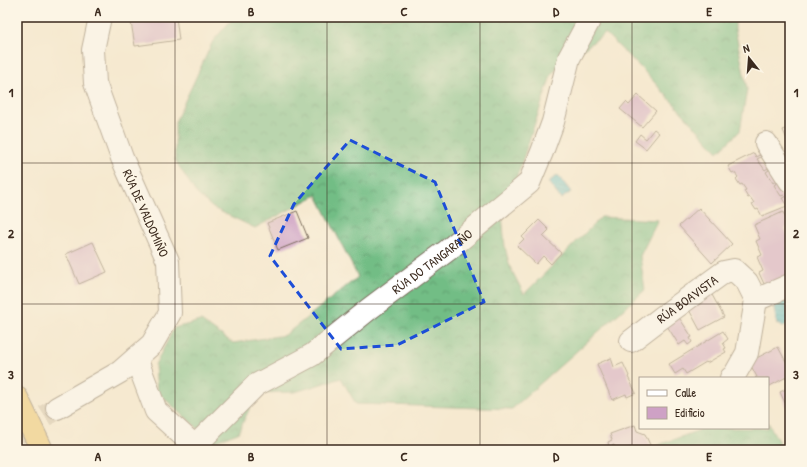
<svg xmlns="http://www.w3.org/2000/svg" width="807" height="467" font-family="'Patrick Hand',sans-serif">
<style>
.forest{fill:url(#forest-crowns);stroke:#567452}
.water{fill:url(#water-rules);stroke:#447272}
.building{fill:#cea1c5}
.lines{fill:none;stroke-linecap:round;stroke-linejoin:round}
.minor-tunnel{stroke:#d1c3ac;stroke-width:22;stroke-dasharray:22 11;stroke-linecap:butt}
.minor-casing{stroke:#7c6d5c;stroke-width:24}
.highway-casing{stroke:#7c6d5c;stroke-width:24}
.minor{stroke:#fff;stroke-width:22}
.highway{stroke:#eec569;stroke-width:22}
.marked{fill:none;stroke:#1d4ed8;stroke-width:3;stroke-dasharray:8 5;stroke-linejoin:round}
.grid{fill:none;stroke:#3b2a1e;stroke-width:1;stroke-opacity:0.55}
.labels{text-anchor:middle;stroke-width:4;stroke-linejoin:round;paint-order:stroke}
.street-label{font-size:13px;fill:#3b2a1e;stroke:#fcf5e5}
.neatline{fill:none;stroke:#3b2a1e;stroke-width:1.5}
.grid-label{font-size:13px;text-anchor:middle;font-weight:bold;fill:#3b2a1e}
</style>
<defs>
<pattern id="forest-crowns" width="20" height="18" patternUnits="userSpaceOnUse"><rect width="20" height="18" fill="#72bd85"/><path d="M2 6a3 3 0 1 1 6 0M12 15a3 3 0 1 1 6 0" fill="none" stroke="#5f9a6c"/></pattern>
<pattern id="water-rules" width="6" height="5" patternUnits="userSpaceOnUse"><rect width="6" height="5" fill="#4cb9c7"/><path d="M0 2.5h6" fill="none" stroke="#4097a1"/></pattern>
</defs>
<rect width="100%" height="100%" fill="#fcf5e5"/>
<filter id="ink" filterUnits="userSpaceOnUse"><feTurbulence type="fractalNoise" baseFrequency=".025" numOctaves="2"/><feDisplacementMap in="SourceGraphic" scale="8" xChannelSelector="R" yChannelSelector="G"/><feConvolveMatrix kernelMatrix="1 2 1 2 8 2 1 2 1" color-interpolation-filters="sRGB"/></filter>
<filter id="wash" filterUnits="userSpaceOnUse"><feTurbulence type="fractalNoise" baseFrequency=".012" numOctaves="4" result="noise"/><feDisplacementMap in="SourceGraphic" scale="16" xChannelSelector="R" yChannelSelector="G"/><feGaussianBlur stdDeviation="0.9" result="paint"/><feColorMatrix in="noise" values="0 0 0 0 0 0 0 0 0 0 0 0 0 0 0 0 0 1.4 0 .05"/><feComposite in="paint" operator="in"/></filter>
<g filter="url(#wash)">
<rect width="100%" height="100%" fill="#f6e9d0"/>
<path class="forest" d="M234 17H735V29L747 89 740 131 718 152 644 71 605 33 552 73 514 185 502 214 505 247 510 267 524 294 601 217 658 220 640 256 645 290 512 409 356 404 341 378 295 392 257 393 238 433 213 442 157 392 155 365 174 328 201 321 233 343 285 335 358 277 317 195 255 228 213 208 196 193 175 160V122L213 41Z
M768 422 783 450H645L705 428H768Z"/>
<path class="water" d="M558 175 571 192 561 199 548 182Z
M786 301 789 323H787C786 326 785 327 782 327L779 324 777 325 773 303Z"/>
<g id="blocks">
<path class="building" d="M136 17H176L179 40 135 46 131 22 137 21Z
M638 95 656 111 642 127 620 109 626 102 629 105Z
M790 118V147L783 130 790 126 787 120Z
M654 129 659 133 646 149 635 141 640 134 646 139Z
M754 153 756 157 759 155 761 157 757 159 765 170 768 168 769 170 766 172 773 183 776 181 777 183 774 185 781 196 784 195 786 197 782 198 787 206 762 216 758 209 756 210 752 204 754 203 750 197 748 198 744 191 746 190 742 184 740 185 736 179 738 177 734 172 732 173 728 166Z
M699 208 732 244 712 263 679 226Z
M297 211 308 238 278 250 267 223Z
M783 212 789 226 785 228 790 239V242L787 244 790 252V259L788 260 790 263V275L765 286 759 273 763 271 757 257 762 255 756 241 760 239 754 225Z
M539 220 549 230 543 236 561 253 551 264 543 256 536 264 517 246 524 239 522 237Z
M93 242 107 272 79 284 66 254Z
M711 293 724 317 700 330 687 306Z
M676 313 692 337 690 338 692 342 688 345 685 341 679 345 664 321Z
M723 331 728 339 723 343 726 348 724 349 726 352 707 363 706 362 686 374 683 369 675 374 669 364Z
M778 347 790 369V375L768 387V378H755L757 377 749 362Z
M611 358 614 367 623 363 629 376 628 377 636 393 627 397 626 394 612 400 597 364Z
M790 387V414L780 392Z
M635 425 637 431 645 434 651 447 640 450H632L631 447 623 450H616L614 445 609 447 608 442 612 440 610 434Z"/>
</g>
</g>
<g filter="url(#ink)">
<use href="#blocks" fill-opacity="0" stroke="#7c6d5c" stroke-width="1"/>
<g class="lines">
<path class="minor-tunnel" d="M17 434 57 408"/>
<defs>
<g id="minor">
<path d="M766 143 790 181"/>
<path id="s1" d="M631 341 661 318 724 272 734 270 747 282 756 300"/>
<path d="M136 358 156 411 199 450"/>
<path d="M731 378 734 376 747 353 756 300 790 285"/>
<path d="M57 408 120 372 152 344 170 313 168 261 122 158 95 83 93 50 100 17"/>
<path id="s2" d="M195 446 256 385 312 355 369 309 448 250 529 183 542 152 553 122 569 58 591 17"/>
</g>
<path id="highway" d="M17 398 42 450"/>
</defs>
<use href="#minor" class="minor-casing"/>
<use href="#highway" class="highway-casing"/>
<use href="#minor" class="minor"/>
<use href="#highway" class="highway"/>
</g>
</g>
<path d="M0 0H807V467H0ZM350 140 435 182 484 302 397 345 341 349 270 256 294 204Z" fill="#f6e9d0" fill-opacity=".55" fill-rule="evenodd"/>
<path class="marked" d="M350 140 435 182 484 302 397 345 341 349 270 256 294 204Z"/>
<path class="grid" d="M175 17V450M327 17V450M480 17V450M632 17V450M17 163H790M17 304H790"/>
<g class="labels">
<g class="street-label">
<text transform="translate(146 213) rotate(66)" y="5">RÚA DE VALDOMIÑO</text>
<text dy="5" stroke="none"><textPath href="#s2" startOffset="302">RÚA DO TANGARAÑO</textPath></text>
<text dy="5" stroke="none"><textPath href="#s1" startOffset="70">RÚA BOAVISTA</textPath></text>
</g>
</g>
<rect width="807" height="467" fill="none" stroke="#fcf5e5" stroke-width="44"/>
<rect x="639" y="377" width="130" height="52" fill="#fcf5e5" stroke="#afa495"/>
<rect x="647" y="390" width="20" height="6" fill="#ffffff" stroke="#afa495"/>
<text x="675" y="397" font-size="12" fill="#3b2a1e">Calle</text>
<rect x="647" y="407" width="20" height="12" fill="#cea1c5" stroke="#afa495"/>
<text x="675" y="417" font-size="12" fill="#3b2a1e">Edificio</text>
<g transform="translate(749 58) rotate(343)" stroke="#fcf5e5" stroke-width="3" paint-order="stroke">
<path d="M0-3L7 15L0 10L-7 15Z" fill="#3b2a1e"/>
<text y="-6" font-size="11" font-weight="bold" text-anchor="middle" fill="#3b2a1e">N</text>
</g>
<rect x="22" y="22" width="763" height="423" class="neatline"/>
<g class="grid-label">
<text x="98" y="16">A</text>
<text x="251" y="16">B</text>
<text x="404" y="16">C</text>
<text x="556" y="16">D</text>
<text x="709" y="16">E</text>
<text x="11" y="97">1</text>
<text x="796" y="97">1</text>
<text x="11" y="238">2</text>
<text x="796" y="238">2</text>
<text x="11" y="379">3</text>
<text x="796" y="379">3</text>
<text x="98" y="461">A</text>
<text x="251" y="461">B</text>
<text x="404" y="461">C</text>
<text x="556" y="461">D</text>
<text x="709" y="461">E</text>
</g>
</svg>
